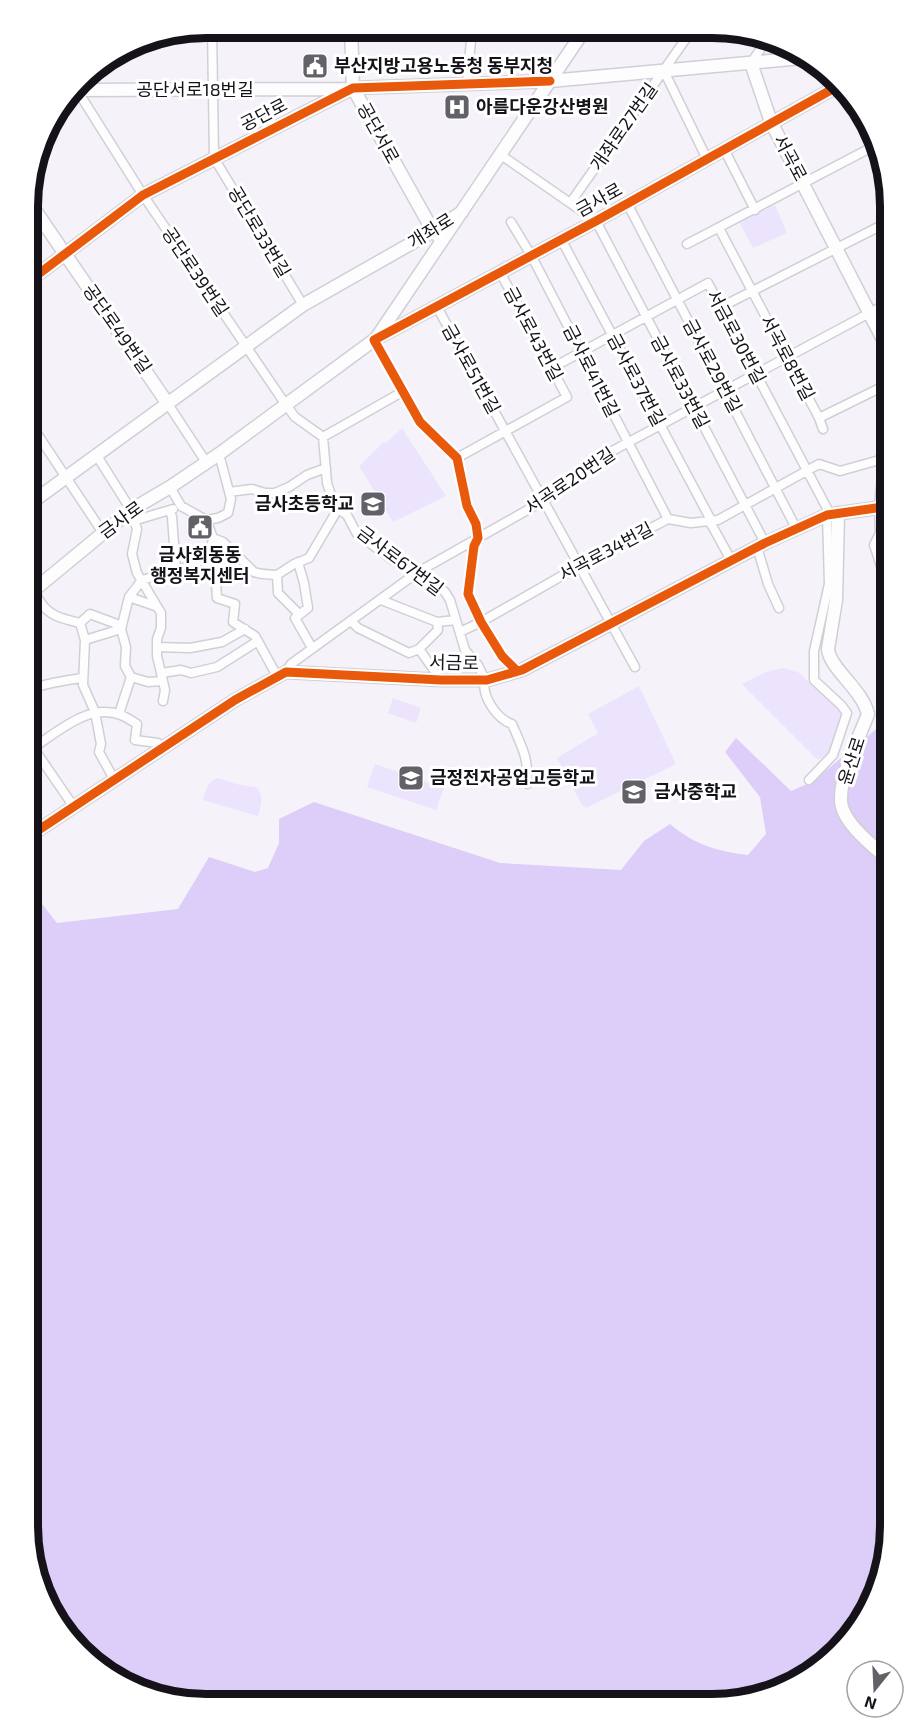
<svg xmlns="http://www.w3.org/2000/svg" width="917" height="1731" font-family="'Exo 2','Noto Sans KR',sans-serif">
<style>
.green{fill:#ece4fc}
.forest{fill:#ddcdf9}
.lines{fill:none;stroke-linecap:round;stroke-linejoin:round}
.street-casing{stroke:#d1cfd6;stroke-width:11}
.secondary-casing{stroke:#d1cfd6;stroke-width:15}
.street{stroke:#fefdfe;stroke-width:8}
.secondary{stroke:#fefdfe;stroke-width:12}
.cycleway-casing{stroke:#fff;stroke-width:13}
.cycleway{stroke:#e8590c;stroke-width:9}
.labels{text-anchor:middle;stroke-width:6;stroke-linejoin:round;paint-order:stroke}
.poi-label{font-size:18px;font-weight:bold;fill:#151319;stroke:#fff;text-anchor:start}
.street-label{font-size:18px;fill:#151319;stroke:#fff}
.rim{fill:none;stroke:#151319;stroke-width:8}
</style>
<rect width="100%" height="100%" fill="#f5f2fa"/>
<path class="green" d="M775 205 787 233 753 248 739 222Z
M402 428 446 496 393 522 359 466 384 442 386 443Z
M783 668 798 672 844 715 831 752 818 760 742 684 766 672Z
M639 686 676 764 586 808 582 805 557 758 598 733 588 714Z
M393 698 421 708 416 723 388 713Z
M375 764 444 788 436 810 367 787Z
M218 778 240 785 256 787C265 796 261 805 258 816L203 800C206 790 207 781 218 778Z"/>
<path class="forest" d="M880 726 890 735V1537L877 1593 853 1634 811 1674 768 1695 711 1704 182 1702 127 1686 88 1660 36 1582 27 1525 28 886 57 923 178 909 209 857 255 872 268 868 279 843V819L314 802 500 863 621 870 644 841 670 824C695 845 716 851 748 855L766 834 760 797 725 752 736 738 791 791 812 782Z"/>
<g class="lines">
<defs>
<path id="street" d="M212 27 214 158 303 305
M751 63 766 41
M664 71 707 159
M467 85 472 29
M77 87 82 98 143 195 286 405 295 417 323 437 327 483 335 507 347 515 357 534 396 562 418 572 445 592 450 600 465 650 478 665 485 680C481 696 497 719 512 724 522 747 529 759 527 784
M724 149 755 210
M501 155 596 221 765 543
M571 202 692 30
M627 203 796 528
M511 222 531 255 668 519
M719 228 819 418 890 383
M561 239 712 522
M687 244 878 144
M437 307 635 667
M721 307 890 221
M374 340 420 422 457 458 467 506 476 524 478 538 474 546 468 594 481 622 502 656 517 671
M552 368 708 283 830 514
M168 404 206 462
M819 418 823 429
M28 420 103 533
M323 437 402 392
M97 456 131 510 137 529 132 554 137 573 161 613V628L157 639V656L165 690 163 701
M457 458 567 397 500 272
M884 459 879 506 880 533 874 545 890 593
M170 487 181 506 206 520 213 538
M229 492 252 489 265 493H275L289 487 307 475 326 468
M170 511 172 517 176 571
M206 520 218 518 228 513 231 499 219 454
M133 521 173 509
M710 522 731 560
M757 547 768 584 779 608
M210 556 211 576 216 584 217 598 235 604 233 622 255 636 277 676
M298 562 304 583 308 608 295 618 312 648
M277 575 294 564 309 558 338 509
M277 575 278 593 299 614
M28 579C35 586 34 592 39 600 48 616 63 619 80 623L85 640 83 685 95 712 101 744 99 752 115 781
M129 597 155 606
M381 600 437 622 456 620
M351 621 358 628 409 653 419 649 438 630 437 622
M80 623 90 614 122 626
M460 632 481 622 579 566 668 519 691 523 718 520 819 464 840 471 890 457
M85 640 121 629
M157 647 190 648 222 642 245 629
M419 649 441 680
M286 672 291 664 418 572 545 500 586 465 890 302
M162 673 181 670 191 673 217 667 258 641
M163 681 148 682 131 677 125 666 126 647 121 629 129 597 142 580 187 567 210 556 213 538 223 542 254 572C262 575 269 574 277 575
M28 691C39 684 68 680 82 678
M119 714 131 677
M28 740 74 807
M28 751C55 735 87 702 121 715 126 717 132 721 137 724L135 740 158 743 162 749
M809 780 833 755 847 713 841 705 814 680V651L829 584 827 515"/>
<path id="secondary" d="M351 28 353 88 433 231 439 237
M751 63 771 122 890 353
M74 90 348 89
M28 200 168 404
M28 282 143 195 353 88 550 81 802 58
M377 337 585 29
M28 505 303 305 433 231 462 212
M838 513 836 600 828 649C830 669 862 689 868 714 859 738 840 774 841 800 841 822 874 847 890 861
M28 595 131 510 170 487 219 454 374 340 596 221 838 86
M28 837 235 700 286 672 441 680H487L522 670 765 543 827 515 890 506"/>
</defs>
<use href="#street" class="street-casing"/>
<use href="#secondary" class="secondary-casing"/>
<use href="#street" class="street"/>
<use href="#secondary" class="secondary"/>
<defs>
<path id="cycleway" d="M28 282 143 195 353 88 550 81
M517 671 502 656 481 622 468 594 474 546 478 538 476 524 467 506 457 458 420 422 374 340 596 221 838 86
M28 837 235 700 286 672 441 680H487L522 670 765 543 827 515 890 506"/>
</defs>
<use href="#cycleway" class="cycleway-casing"/>
<use href="#cycleway" class="cycleway"/>
</g>
<defs>
<symbol id="civic-square" viewBox="-11 -11 22 22"><rect x="-9" y="-9" width="18" height="18" rx="4" fill="#636168" stroke="#fff"/><path d="M-.6-6.5H3V-4.5H.6V-3L4-1V1h2V6H-6V1h2V-1L-.6-3ZM-1.2 2.5V6h2.4V2.5Z" fill="#fff"/></symbol>
<symbol id="hospital-square" viewBox="-11 -11 22 22"><rect x="-9" y="-9" width="18" height="18" rx="4" fill="#636168" stroke="#fff"/><path d="M-5-5h3v3.5h4V-5h3V5h-3V1.5h-4V5h-3Z" fill="#fff"/></symbol>
<symbol id="school-square" viewBox="-11 -11 22 22"><rect x="-9" y="-9" width="18" height="18" rx="4" fill="#636168" stroke="#fff"/><path d="M0-5L7-2L0 1L-7-2ZM-4 1L0 2.5L4 1V4Q0 6-4 4Z" fill="#fff"/></symbol>
</defs>
<g fill-rule="evenodd">
<use href="#civic-square" x="300" y="51" width="30" height="30"/>
<use href="#hospital-square" x="442" y="92" width="30" height="30"/>
<use href="#school-square" x="358" y="489" width="30" height="30"/>
<use href="#civic-square" x="185" y="512" width="30" height="30"/>
<use href="#school-square" x="396" y="763" width="30" height="30"/>
<use href="#school-square" x="619" y="777" width="30" height="30"/>
</g>
<g class="labels">
<g class="poi-label">
<text x="334" y="72">부산지방고용노동청 동부지청</text>
<text x="476" y="113">아름다운강산병원</text>
<text x="354" y="510" text-anchor="end">금사초등학교</text>
<text x="200" y="561" text-anchor="middle">금사회동동<tspan x="200" dy="21">행정복지센터</tspan></text>
<text x="430" y="784">금정전자공업고등학교</text>
<text x="654" y="798">금사중학교</text>
</g>
<g class="street-label">
<text x="195" y="96">공단서로18번길</text>
<text transform="translate(264 115) rotate(-27)" y="6">공단로</text>
<text transform="translate(624 127) rotate(-55)" y="6">개좌로27번길</text>
<text transform="translate(378 133) rotate(61)" y="6">공단서로</text>
<text transform="translate(790 158) rotate(62)" y="6">서곡로</text>
<text transform="translate(599 200) rotate(-29)" y="6">금사로</text>
<text transform="translate(431 231) rotate(-32)" y="6">개좌로</text>
<text transform="translate(259 232) rotate(59)" y="6">공단로33번길</text>
<text transform="translate(195 272) rotate(56)" y="6">공단로39번길</text>
<text transform="translate(117 329) rotate(55)" y="6">공단로49번길</text>
<text transform="translate(533 334) rotate(62)" y="6">금사로43번길</text>
<text transform="translate(736 337) rotate(62)" y="6">서금로30번길</text>
<text transform="translate(787 358) rotate(62)" y="6">서곡로8번길</text>
<text transform="translate(712 366) rotate(62)" y="6">금사로29번길</text>
<text transform="translate(471 369) rotate(61)" y="6">금사로51번길</text>
<text transform="translate(591 371) rotate(63)" y="6">금사로41번길</text>
<text transform="translate(636 380) rotate(62)" y="6">금사로37번길</text>
<text transform="translate(680 382) rotate(62)" y="6">금사로33번길</text>
<text transform="translate(570 481) rotate(-34)" y="6">서곡로20번길</text>
<text transform="translate(121 520) rotate(-36)" y="6">금사로</text>
<text transform="translate(606 552) rotate(-28)" y="6">서곡로34번길</text>
<text transform="translate(400 561) rotate(37)" y="6">금사로67번길</text>
<text transform="translate(454 663) rotate(1)" y="6">서금로</text>
<text transform="translate(852 761) rotate(-72)" y="6">윤산로</text>
</g>
</g>
<path d="M0 0H917V1731H0ZM206 38H712A168 168 0 0 1 880 206V1526A168 168 0 0 1 712 1694H206A168 168 0 0 1 38 1526V206A168 168 0 0 1 206 38Z" fill="#fff" fill-rule="evenodd"/>
<path class="rim" d="M206 38H712A168 168 0 0 1 880 206V1526A168 168 0 0 1 712 1694H206A168 168 0 0 1 38 1526V206A168 168 0 0 1 206 38Z"/>
<g transform="translate(875 1689) rotate(198)"><circle r="28" fill="#ffffff" stroke="#a1a1a3" stroke-width="1.5"/>
<path d="M0-4.5L10 22L0 15L-10 22Z" fill="#636168"/>
<text y="-9" font-size="16" font-weight="bold" text-anchor="middle" fill="#151319">N</text>
</g>
</svg>
